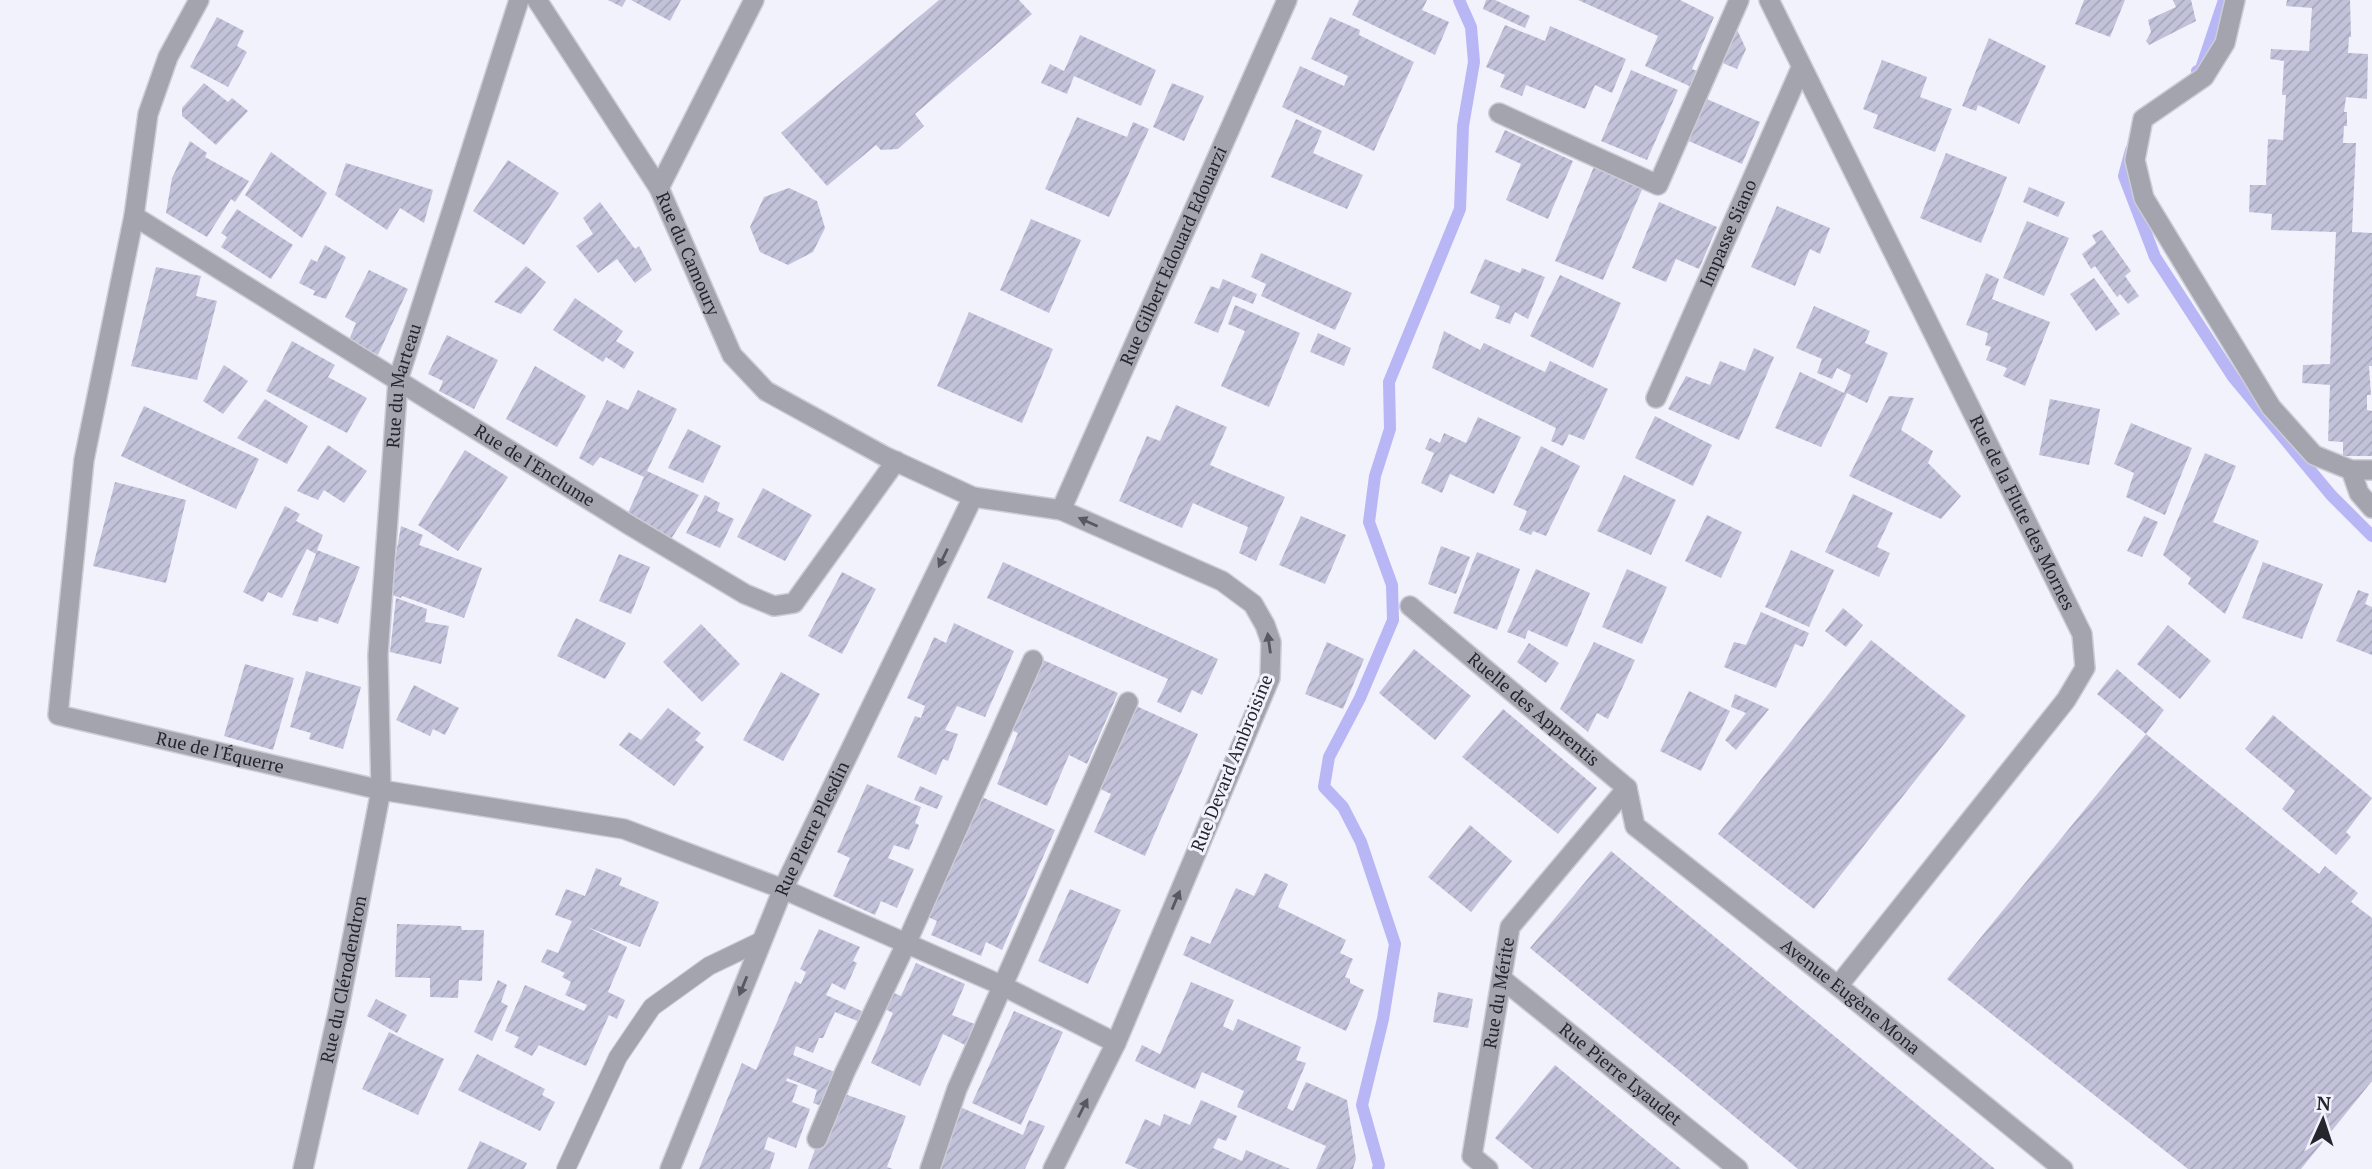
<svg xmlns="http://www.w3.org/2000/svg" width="2372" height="1169" font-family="'PT Serif',serif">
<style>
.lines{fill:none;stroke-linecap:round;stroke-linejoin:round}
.stream{stroke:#b8b6f5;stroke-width:12}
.building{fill:url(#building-hatch)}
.service-casing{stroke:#cccdd7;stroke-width:20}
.minor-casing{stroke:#cccdd7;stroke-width:22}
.service{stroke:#a3a4ae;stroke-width:18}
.minor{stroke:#a3a4ae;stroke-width:19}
.oneway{fill:#575861}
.labels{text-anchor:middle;stroke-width:6;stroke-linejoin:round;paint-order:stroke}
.street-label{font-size:18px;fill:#25252e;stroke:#f1f2fc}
</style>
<defs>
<pattern id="building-hatch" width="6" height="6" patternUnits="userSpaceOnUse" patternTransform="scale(1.75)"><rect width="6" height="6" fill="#c2c2da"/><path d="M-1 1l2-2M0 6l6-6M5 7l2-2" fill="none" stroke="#a7a7bb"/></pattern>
</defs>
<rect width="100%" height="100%" fill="#f1f2fc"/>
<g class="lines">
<path class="stream" d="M2197 71 2201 69 2224 0
M2131 150 2124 176 2155 257 2233 377 2331 495 2372 536
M1378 1169 1379 1165 1362 1105 1383 1019 1395 944 1361 842 1343 807 1324 787 1329 757 1360 698 1393 620 1392 585 1369 522 1375 476 1390 429 1389 382 1460 209 1463 126 1474 62 1471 27 1459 0"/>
</g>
<path class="building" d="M608 0H626L622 7Z
M631 0H681L670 21Z
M939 0H1019L1032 14 915 114 924 126 898 149 881 150 876 145 827 186 781 133Z
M1359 0H1427L1422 10 1449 22 1435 55 1352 15Z
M1486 0H1495L1530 16 1525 28 1483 9Z
M1578 0H1680L1714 17 1692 69 1704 74 1696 89 1645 66 1658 36Z
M2084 0H2125L2110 37 2075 24Z
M2173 0H2191L2196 21 2149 45 2146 41 2151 32 2148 20 2176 7Z
M2287 0H2350L2351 37H2349L2348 53 2368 54 2367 99 2346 97 2344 112H2347V126H2344L2343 143H2356L2352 232 2372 233V366H2369L2371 395H2367V410L2372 411V456H2343V442L2328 441 2330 385 2302 383 2303 365 2330 364 2336 232 2271 230 2272 214 2249 212 2250 185H2266L2268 139 2283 140 2286 95H2282L2284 61 2270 59 2271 49 2309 51 2312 8 2286 6Z
M217 17 244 31 237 46 247 52 228 87 190 67Z
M1330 17 1360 30 1359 35 1414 62 1374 151 1282 107 1300 66 1344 86 1348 76 1311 59Z
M1734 23 1746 49 1737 69 1718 61Z
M1505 25 1545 41 1550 26 1626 59 1612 93 1595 85 1585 109 1526 85 1522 96 1500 87 1505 75 1486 67Z
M1080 35 1156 70 1141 106 1074 76 1067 94 1041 83 1050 64 1064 71Z
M1989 38 2046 66 2019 124 1978 105 1976 111 1962 106Z
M1882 60 1927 77 1920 97 1952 109 1935 152 1873 128 1878 115 1863 109Z
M1631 70 1678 90 1647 160 1601 141Z
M204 83 228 102 232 98 248 111 216 145 182 116V108Z
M1172 83 1204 96 1184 141 1153 127Z
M1702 97 1760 122 1742 164 1684 139Z
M1077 117 1127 137 1133 122 1149 129 1109 217 1045 189Z
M1296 119 1322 131 1313 153 1363 175 1347 209 1271 177Z
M1505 130 1573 161 1548 219 1506 200 1521 164 1495 152Z
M190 141 207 153 205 157 249 181 235 202 231 199 207 237 166 213 172 178Z
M271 152 327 193 302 238 245 195Z
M1946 153 2007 177 1981 243 1920 218Z
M508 160 559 193 524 245 473 211Z
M346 163 433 190 424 223 400 208 387 230 335 195Z
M1595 164 1644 185 1603 280 1555 261Z
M2029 187 2065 202 2058 217 2023 202Z
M789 188 817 201 825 228 813 252 788 265 760 252 750 227 764 197Z
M600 202 635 249 639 246 652 270 635 283 617 259 598 273 576 246 593 234 583 218Z
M1659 202 1717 227 1699 269 1676 259 1666 282 1632 268Z
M1777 206 1830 228 1820 254 1810 249 1795 286 1751 267Z
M237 209 293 245 271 279 221 247 227 237 221 233Z
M1031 219 1081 240 1049 313 1000 290Z
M2027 221 2069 238 2044 296 2003 278Z
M2102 230 2131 271 2125 276 2139 296 2128 304 2120 294 2117 297 2095 266 2091 269 2082 254 2096 243 2092 235Z
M325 245 346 257 326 299 313 295 315 291 299 283 311 259 317 262Z
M1261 253 1352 293 1335 330 1261 296 1266 284 1251 277Z
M1485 259 1520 273 1522 268 1545 277 1528 319 1515 312 1510 324 1495 318 1500 306 1470 293Z
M526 266 546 282 521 314 494 302Z
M156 267 201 276 196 296 217 301 197 380 131 366Z
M369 270 408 289 378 355 349 340 356 323 345 317Z
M1986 273 1999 279 1992 299 2050 322 2025 386 2003 376 2007 368 1986 360 1991 347 1985 345 1988 333 1966 325Z
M1560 275 1621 303 1593 368 1530 336Z
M2094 278 2120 314 2096 331 2070 294Z
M1223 279 1257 294 1253 304 1233 296 1218 333 1194 323 1211 286 1219 289Z
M575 298 623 331 616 341 634 352 624 369 606 357 603 362 553 330Z
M1235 305 1300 333 1269 407 1221 386 1245 331 1228 324Z
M1814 306 1870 331 1865 343 1888 353 1867 403 1847 393 1821 447 1775 428 1800 372 1844 393 1851 375 1837 368 1832 379 1817 373 1822 359 1796 348Z
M969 312 1053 349 1022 423 937 386Z
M1444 331 1480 350 1484 343 1545 372 1550 361 1608 389 1584 440 1569 434 1563 446 1551 441 1556 428 1432 368Z
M1318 333 1351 348 1344 366 1310 352Z
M447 335 498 360 474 409 439 391 443 381 428 374Z
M292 341 335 365 328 377 367 398 347 433 266 391Z
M1754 348 1774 357 1739 440 1668 409 1686 376 1710 385 1720 361 1745 371Z
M224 365 248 381 223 414 203 401Z
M535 366 586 396 557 447 506 419Z
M638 390 677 409 647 471 699 495 671 539 628 513 644 477 600 457 593 466 579 458 607 400 628 410Z
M1889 396 1914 398 1901 430 1933 451 1928 463 1961 496 1941 519 1849 476Z
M265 399 308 426 287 464 237 438Z
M2050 399 2100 409 2089 465 2039 455Z
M1176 405 1227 427 1210 465 1285 497 1256 561 1239 553 1248 527 1213 512 1193 503 1182 528 1119 501 1147 436 1160 441Z
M144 406 259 459 236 509 121 456Z
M1655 416 1712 445 1693 486 1635 458Z
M1478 417 1521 437 1494 494 1450 474 1442 493 1421 483 1434 453 1425 449 1430 438 1440 443 1444 433 1466 443Z
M2131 423 2192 448 2165 515 2126 497 2134 473 2114 464Z
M688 429 721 446 703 483 668 468Z
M328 445 367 471 344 503 324 490 318 500 297 491Z
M1541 446 1580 466 1546 536 1533 531 1531 535 1519 530 1527 511 1513 505Z
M465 450 508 477 458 551 418 525Z
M2205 453 2236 466 2213 522 2259 541 2225 614 2188 584 2191 578 2163 555Z
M1624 475 1676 500 1651 555 1597 531Z
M115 482 186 500 166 583 93 566Z
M763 488 812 515 785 561 737 537Z
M1853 494 1893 513 1877 547 1890 553 1879 577 1825 552Z
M705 495 720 503 717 511 734 519 720 548 686 533Z
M285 506 300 514 296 521 323 535 317 550 360 567 338 624 319 617 318 622 292 615 316 554 307 549 282 598 268 592 263 602 243 592Z
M1707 515 1742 532 1721 578 1685 561Z
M1301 516 1346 535 1325 584 1279 565Z
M2144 516 2158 522 2142 557 2127 551Z
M401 526 423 535 419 545 482 568 464 618 402 596 401 598 389 594Z
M1441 546 1470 557 1456 594 1428 584Z
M1791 550 1834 570 1809 627 1765 607Z
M1477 552 1520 569 1497 630 1453 613Z
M619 554 650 567 631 614 599 601Z
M1003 562 1218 659 1202 695 1192 690 1181 713 1157 702 1168 679 987 598Z
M2263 562 2323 584 2302 639 2242 618Z
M1536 569 1590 593 1567 647 1528 630 1525 639 1507 632Z
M1627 569 1667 587 1642 644 1602 627Z
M842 572 876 589 842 654 808 636Z
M2358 590 2369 594 2365 604 2372 607V655L2336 641Z
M396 598 427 609 425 622 449 626 441 664 390 652Z
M1843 608 1863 625 1846 647 1825 631Z
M1761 612 1809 633 1803 647 1795 644 1776 688 1724 667 1734 642 1746 645Z
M576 618 626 643 605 679 557 656Z
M954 623 1014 651 985 717 957 706 945 730 958 734 948 761 943 759 936 775 897 757 915 716 921 718 925 706 907 698 934 637 946 643Z
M701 624 740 664 702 702 663 662Z
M2168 625 2211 661 2180 699 2137 664Z
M1871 640 1966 716 1814 909 1718 834Z
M1327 642 1364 659 1343 709 1305 694Z
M1594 642 1635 660 1608 719 1597 713 1588 732 1560 709Z
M1529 643 1559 663 1546 683 1517 662Z
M1414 649 1471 696 1435 740 1379 693Z
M1041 659 1118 693 1087 764 1069 755 1047 806 997 784 1018 733 1011 730Z
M245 664 294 678 273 750 224 736Z
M2117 669 2164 710 2146 734 2097 694Z
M306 671 361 687 343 749 309 739 311 733 290 727Z
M781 672 820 694 783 761 743 740Z
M414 685 459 708 445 735 433 729 430 736 396 720Z
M1689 691 1730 711 1701 771 1660 751Z
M1735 694 1769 709 1736 750 1725 740 1746 713 1731 707Z
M1134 705 1198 734 1145 856 1094 832 1111 794 1098 788Z
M668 708 701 733 695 740 704 747 674 786 619 745 629 732 641 740Z
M1503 709 1597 788 1558 834 1462 757Z
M2273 715 2372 798 2346 832 2351 837 2336 855 2282 809 2295 791 2245 749Z
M2146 734 2319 874 2325 866 2358 893 2351 902 2372 918V1081L2301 1169H2188L1947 979Z
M867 784 921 807 915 823 919 825 909 850 894 845 888 858 914 869 897 908 881 901 875 915 833 896 850 858 837 852Z
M920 786 943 796 937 809 914 800Z
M982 797 1055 830 1002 950 986 942 981 956 931 935 937 921 928 917Z
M1470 825 1512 861 1471 912 1428 877Z
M1611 851 1879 1073 1995 1169H1798L1530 948Z
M596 868 622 878 619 885 659 902 640 947 587 927 627 947 608 992 625 1000 617 1019 609 1015 586 1066 539 1045 532 1056 514 1047 519 1037 505 1031 525 985 584 1011 587 1005 565 995 571 982 562 977 565 973 541 962 547 949 558 953 572 921 555 915 566 889 585 896Z
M1265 873 1288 884 1278 907 1346 940 1340 953 1353 959 1345 977 1350 979V983L1364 990 1346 1031 1183 955 1191 936 1210 944 1236 888 1254 896Z
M1070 889 1121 910 1088 984 1038 961Z
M397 924 461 926 462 930H484L482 981 459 980 458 998 430 997V978L395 977Z
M819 929 860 947 853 961 857 963 845 990 832 983 826 995 864 1012 860 1022 835 1012 823 1038H819L813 1053 796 1046 793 1055 837 1073 824 1107 813 1103 817 1090 787 1078 786 1081 798 1085 792 1102 810 1109 796 1148 768 1137 764 1149 775 1153 770 1169H699L742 1063 756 1070 795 981 801 984 806 972 800 969Z
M916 963 965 984 952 1015 977 1025 967 1046 943 1034 920 1086 871 1063 893 1013 879 1006 887 990 901 996Z
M498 980 507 985 501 1002 508 1006 492 1041 474 1032Z
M1191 982 1234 1000 1223 1026 1233 1031 1238 1019 1301 1047 1296 1060 1306 1063 1287 1108 1293 1111 1306 1082 1347 1100 1356 1159 1353 1169H1316L1326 1146 1237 1107 1244 1091 1202 1072 1195 1089 1135 1061 1142 1045 1160 1054Z
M1438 992 1473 999 1468 1028 1433 1022Z
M376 999 407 1015 397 1033 367 1016Z
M1014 1011 1063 1032 1021 1125 972 1103Z
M389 1032 444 1059 418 1115 362 1089Z
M477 1054 545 1089 542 1095 555 1102 540 1131 458 1090Z
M1555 1065 1649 1143 1681 1169H1533L1495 1138Z
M842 1093 906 1116 887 1167 893 1169H808L818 1141Z
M1201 1100 1237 1116 1226 1141 1218 1138 1213 1148 1242 1161 1246 1150 1290 1169H1138L1125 1163 1145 1119 1160 1126 1164 1114 1190 1125Z
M958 1106 1023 1135 1029 1120 1045 1126 1025 1169H935Z
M480 1141 527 1163 524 1169H467Z"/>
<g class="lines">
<defs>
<path id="service" d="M566 1169 618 1057 652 1007 709 966 761 941"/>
<g id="minor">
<path id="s1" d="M199 0 168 57 148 114 134 216 84 460 58 715 381 790 624 829 783 889 1001 985 1116 1043"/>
<path id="s2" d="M537 0 659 188 732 355 766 391 886 457 973 497 1061 510 1222 581 1253 604 1265 625 1271 642 1270 678 1116 1043 1053 1169"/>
<path id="s3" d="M1769 0 2082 634 2085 668 2066 700 1838 986"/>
<path d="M2235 0 2225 43 2204 77 2143 119 2135 160 2144 198 2271 407 2314 455 2351 470H2372"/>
<path d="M1499 113 1658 185 1739 0"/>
<path d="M659 188 754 0"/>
<path id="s4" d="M134 216 631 526 745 594 774 606 794 603 896 461"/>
<path id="s5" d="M1656 398 1801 68"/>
<path d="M2351 470 2359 493 2372 508"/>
<path id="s6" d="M1061 510 1287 0"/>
<path id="s7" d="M1410 606 1627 788 1635 826 1838 986 2063 1169"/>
<path id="s8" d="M1502 979 1738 1169"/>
<path d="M817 1139 844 1074 906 944 1033 660"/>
<path id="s9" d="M303 1169 339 1008 381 790 378 655 398 380 519 0"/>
<path id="s10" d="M670 1169 783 889 973 497"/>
<path d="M930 1169 957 1089 1128 702"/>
<path id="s11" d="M1488 1169 1472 1156 1510 927 1627 788"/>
</g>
</defs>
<use href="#service" class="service-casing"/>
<use href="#minor" class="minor-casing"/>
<use href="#service" class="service"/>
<use href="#minor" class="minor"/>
</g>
<defs><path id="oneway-solid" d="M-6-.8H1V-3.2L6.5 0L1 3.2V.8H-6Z" transform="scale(1.75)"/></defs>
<g class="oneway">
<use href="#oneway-solid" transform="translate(1088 522) rotate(-156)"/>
<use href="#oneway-solid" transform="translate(943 558) rotate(116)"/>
<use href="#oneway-solid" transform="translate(1269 643) rotate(-98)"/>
<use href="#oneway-solid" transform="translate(1176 900) rotate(-67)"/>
<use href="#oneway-solid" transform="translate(743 986) rotate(112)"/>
<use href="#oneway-solid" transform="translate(1083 1108) rotate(-63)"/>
</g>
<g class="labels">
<g class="street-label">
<text dy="6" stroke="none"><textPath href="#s5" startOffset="180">Impasse Siano</textPath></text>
<text dy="6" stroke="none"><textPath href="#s2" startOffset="296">Rue du Camoury</textPath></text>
<text dy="6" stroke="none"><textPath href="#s6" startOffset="278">Rue Gilbert Edouard Edouarzi</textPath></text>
<text dy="6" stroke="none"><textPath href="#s9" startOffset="793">Rue du Marteau</textPath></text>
<text dy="6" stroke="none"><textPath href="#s4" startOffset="472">Rue de l'Enclume</textPath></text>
<text dy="6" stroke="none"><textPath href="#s3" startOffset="572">Rue de la Flute des Mornes</textPath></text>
<text dy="6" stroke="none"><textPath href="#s7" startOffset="161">Ruelle des Apprentis</textPath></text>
<text dy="6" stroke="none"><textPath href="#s1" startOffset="900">Rue de l'Équerre</textPath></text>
<text transform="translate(1232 763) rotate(-68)" y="6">Rue Devard Ambroisine</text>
<text dy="6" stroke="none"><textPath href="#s10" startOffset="369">Rue Pierre Plesdin</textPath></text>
<text dy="6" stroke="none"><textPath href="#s9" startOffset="194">Rue du Clérodendron</textPath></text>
<text dy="6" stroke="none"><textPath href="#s11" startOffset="186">Rue du Mérite</textPath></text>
<text dy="6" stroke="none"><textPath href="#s7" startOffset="597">Avenue Eugène Mona</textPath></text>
<text dy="6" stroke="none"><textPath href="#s8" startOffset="152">Rue Pierre Lyaudet</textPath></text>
</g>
</g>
<g transform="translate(2323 1120) rotate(3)" stroke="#f1f2fc" stroke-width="5" paint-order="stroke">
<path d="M0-5L12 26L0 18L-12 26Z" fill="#25252e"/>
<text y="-10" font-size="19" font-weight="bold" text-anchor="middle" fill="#25252e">N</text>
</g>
</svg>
